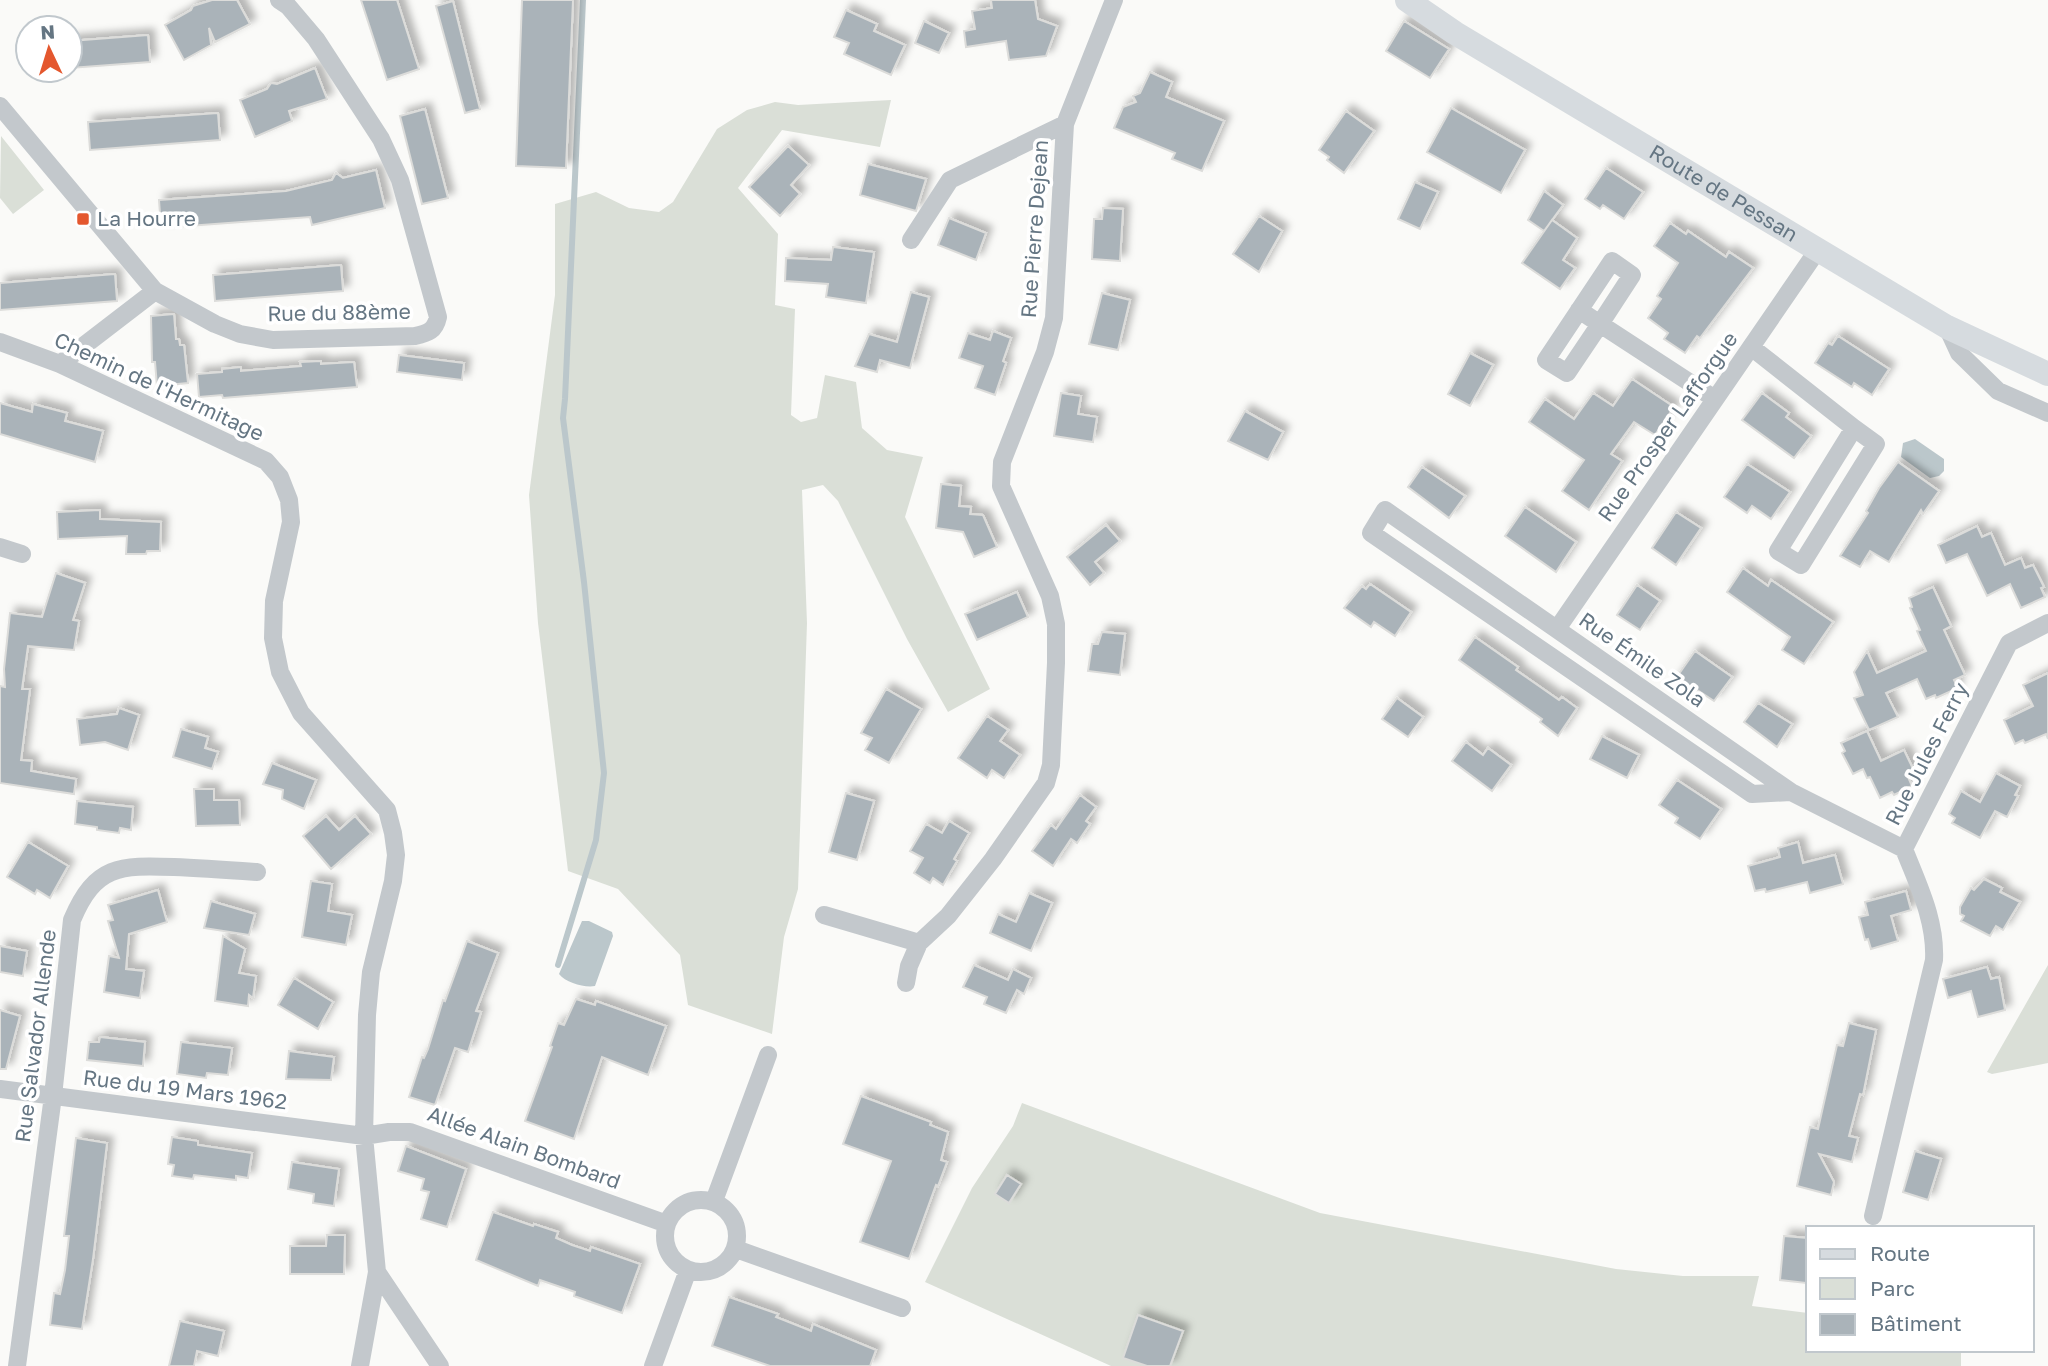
<svg xmlns="http://www.w3.org/2000/svg" width="2048" height="1366" font-family="'Golos Text',sans-serif">
<style>
.green{fill:#dadfd7}
.water{fill:#bbc7cb}
.lines{fill:none;stroke-linecap:round;stroke-linejoin:round}
.stream{stroke:#bbc7cb;stroke-width:6}
.building{fill:#aab3b9;stroke:#dcdcda;stroke-width:2;filter:url(#shadow)}
.street{stroke:#c3c8cc;stroke-width:18}
.secondary{stroke:#d6dbdf;stroke-width:24}
.poi-dot{fill:#e4572e;stroke:#fff;stroke-width:2.5}
.labels{text-anchor:middle;stroke-width:7;stroke-linejoin:round;paint-order:stroke}
.street-label{font-size:21px;fill:#657683;stroke:#fff}
.poi-label{font-size:21px;fill:#657683;stroke:#fff;text-anchor:start}
</style>
<defs>
<filter id="shadow"><feDropShadow dx="6" dy="-6" stdDeviation="3.5" flood-color="#0004"/></filter>
</defs>
<rect width="100%" height="100%" fill="#fafaf8"/>
<path class="green" d="M891 100 880 147 782 130 738 188 778 234 775 305 795 309 791 415 801 422 817 418 825 375 856 382 862 428 887 450 923 457 905 517 990 689 948 712 907 639 838 501 823 485 802 490 807 623 798 889 784 937 772 1034 688 1005 680 955 618 889 568 871 538 623 529 495 555 295V204L596 192 629 208 659 212 673 202 717 129 747 110 775 102 798 105Z
M1 136 44 190 13 214 0 198Z
M2048 965V1063L1992 1074 1987 1072Z
M1022 1103 1320 1213 1616 1269 1683 1276H1759L1752 1306 1808 1313V1350H1961V1366H1111L925 1282 972 1188 1013 1126Z"/>
<path class="water" d="M1915 439 1944 459V471L1939 476 1930 478 1901 457 1903 443Z
M582 921H589L612 932 613 936 595 986C585 988 566 983 559 974Z"/>
<g class="lines">
<path class="stream" d="M558 965 596 840 604 773 584 582 563 418 565 399 583 0"/>
</g>
<path class="building" d="M212 0H237L250 24 215 42 209 28 211 45 184 60 165 25 191 10 193 6Z
M361 0H397L419 69 387 80Z
M522 0H573L566 168 516 166Z
M991 0H1035L1038 19 1057 26 1046 56 1009 60 1006 41 966 47 964 31 975 29 972 11 992 8Z
M453 1 480 109 465 113 436 6Z
M846 10 877 24 874 31 905 45 891 75 844 54 849 43 834 37Z
M924 21 949 33 939 53 915 43Z
M1404 21 1449 49 1430 78 1386 51Z
M148 35 150 62 70 68V41Z
M315 68 327 99 289 111 292 121 255 137 240 100 267 89 271 83 277 84Z
M1150 72 1172 82 1166 97 1224 121 1202 171 1172 159 1175 153 1114 128 1123 107 1136 102 1133 96 1140 93Z
M1451 108 1525 150 1501 193 1427 152Z
M425 109 448 198 422 204 400 116Z
M1346 111 1374 131 1344 173 1327 160 1329 157 1319 150Z
M218 113 220 140 90 150 88 122Z
M788 146 809 165 791 185 800 194 780 216 749 187Z
M868 164 926 179 916 211 860 195Z
M1606 168 1643 192 1624 219 1603 205 1600 209 1585 199Z
M376 170 385 208 312 225 310 217 161 228 159 200 286 191 332 180 336 173 343 178Z
M1415 182 1438 192 1420 229 1398 219Z
M1544 191 1563 205 1544 231 1528 220Z
M1103 208 1123 209 1120 261 1092 259 1094 219H1102Z
M1259 216 1282 231 1259 272 1233 254Z
M949 218 986 233 976 260 938 245Z
M1552 220 1577 238 1563 260 1575 268 1560 289 1522 263Z
M1670 223 1686 234 1688 231 1726 257 1729 252 1753 268 1700 338 1697 336 1685 353 1664 339 1668 333 1648 318 1661 299 1657 296 1678 263 1654 246Z
M833 247 874 252 866 303 826 297 828 284 785 281 786 258 831 260Z
M341 265 343 291 215 301 213 275Z
M115 274 117 301 0 310V283Z
M911 292 929 297 910 368 880 360 877 372 855 366 869 334 897 342Z
M1102 293 1130 300 1118 350 1089 344Z
M174 314 176 339H179L180 345H184L188 383 157 386 155 362H152L151 316Z
M993 331 1011 338 1003 361 1006 363 995 395 975 388 983 366 959 358 968 333 990 340Z
M1838 336 1889 369 1872 395 1854 383 1852 387 1815 363 1828 343 1832 345Z
M1470 353 1493 365 1470 406 1448 394Z
M399 355 464 363 462 380 397 372Z
M321 361V364L354 362 357 387 223 398 222 395 199 397 197 374 222 372V369L241 367V371L301 366 300 362Z
M1632 379 1674 407 1655 435 1634 422 1611 454 1622 461 1589 510 1562 491 1584 460 1529 422 1545 399 1574 419 1593 393 1613 406Z
M1061 393 1081 396 1078 414 1097 417 1093 442 1054 436Z
M1762 393 1789 413 1786 417 1811 436 1794 458 1742 420Z
M0 403 32 412 33 404 67 413 65 421 103 431 95 462 0 434Z
M1245 411 1283 432 1268 460 1228 441Z
M1898 462 1939 491 1923 514 1921 510 1889 562 1870 551 1860 567 1840 556 1868 513 1866 511 1879 488Z
M1747 464 1790 492 1771 519 1752 506 1747 513 1724 497Z
M1422 467 1465 496 1449 518 1408 487Z
M941 484 961 486 959 506 971 507 970 514 983 515 997 547 974 557 963 532 936 528Z
M1525 507 1576 542 1556 572 1505 536Z
M100 510V519L161 522 160 551H147L146 554H126L127 536 58 539 57 512Z
M1676 512 1701 528 1676 565 1652 548Z
M1106 525 1120 541 1095 562 1104 573 1090 585 1067 557Z
M1977 526 1982 537 1991 533 2005 565 2021 558 2025 568 2033 565 2044 587 2041 588 2045 597 2021 608 2010 584 1987 596 1967 554 1946 563 1938 545Z
M1743 568 1768 586 1771 580 1833 622 1804 664 1782 650 1790 637 1727 592Z
M56 573 85 583 73 620 79 621 74 650 28 646 22 689H30L21 760 32 761 31 771 76 779 74 794 0 783V686L5 687 4 669 10 613 42 617Z
M1370 584 1411 612 1395 636 1374 622 1371 627 1344 608 1362 586 1366 589Z
M1637 585 1660 601 1640 630 1617 615Z
M1933 587 1951 626 1944 630 1965 675 1954 680 1958 688 1936 698 1935 695 1926 699 1917 679 1886 693 1898 717 1869 730 1854 698 1863 695 1854 672 1867 651 1877 673 1926 651 1917 631 1920 630 1910 608 1912 607 1909 598Z
M1017 592 1028 617 977 640 965 614Z
M1102 632 1125 634 1120 675 1088 671 1092 644H1098Z
M1475 637 1518 667 1516 670 1559 700 1562 697 1577 708 1558 736 1540 722 1542 719 1459 660Z
M1695 651 1732 677 1714 701 1697 690 1694 695 1674 681Z
M2048 673V739L2046 734 2025 743 2023 740 2015 744 2004 720 2033 706 2023 685Z
M886 689 921 709 889 763 865 750 872 738 861 733Z
M1397 698 1423 717 1408 737 1382 719Z
M1758 703 1792 724 1777 747 1744 722Z
M119 708 139 715 128 750 105 742 80 745 77 719 117 714Z
M987 716 1008 730 1000 741 1020 755 1004 778 992 770 987 778 958 758Z
M181 729 208 737 205 748 218 752 212 769 173 757Z
M1867 731 1881 761 1904 750 1915 773 1908 777 1912 786 1894 795 1892 792 1880 798 1870 777 1867 778 1863 769 1853 774 1842 753 1845 751 1841 743Z
M1602 736 1639 755 1627 778 1590 759Z
M1466 742 1483 755 1488 748 1511 765 1492 791 1452 761Z
M272 763 316 780 304 809 282 799 283 790 263 784Z
M1996 773 2020 786 2015 795 2018 796 2007 817 1995 811 1980 838 1952 823 1955 818 1949 814 1961 791 1980 802Z
M1677 780 1721 809 1700 839 1675 823 1678 818 1659 805Z
M194 789H214V800H239L240 825 196 826Z
M846 793 874 801 857 860 829 852Z
M1080 795 1096 807 1086 821 1090 824 1077 843 1071 839 1053 866 1032 851 1051 825 1056 829Z
M77 801 133 807 131 830 120 828 119 833 97 830V827L75 824Z
M326 816 339 830 355 816 371 834 331 869 303 836Z
M949 821 969 833 954 859 957 861 943 885 933 878 930 883 914 873 923 858 910 851 926 824 942 833Z
M28 842 68 866 50 898 37 890 35 894 7 877Z
M1798 842 1803 863 1835 855 1843 884 1810 893 1807 882 1766 892 1765 889 1755 891 1748 866 1780 857 1778 848Z
M1984 879 2002 888 2000 892 2020 902 2003 930 1996 926 1990 936 1961 921 1964 916 1960 914V907L1971 888 1974 890Z
M311 881 332 884 328 911 352 915 346 945 302 937Z
M158 890 167 922 129 934 126 969 144 971 140 998 104 992 109 956 119 958 108 921 113 920 108 905Z
M1906 891 1911 910 1891 916 1898 941 1871 949 1868 939 1865 940 1859 917 1868 915 1865 902Z
M1029 893 1052 903 1031 951 990 933 998 914 1016 922Z
M211 901 255 914 249 935 204 928Z
M223 936 245 949 239 973 256 976 253 998 249 995 248 1006 215 1001Z
M467 941 498 953 476 1011 481 1012 468 1052 455 1048 435 1105 409 1097 422 1057 424 1058 428 1049 443 1000 445 1001Z
M0 946 27 951 23 976 0 972Z
M974 965 1008 980 1013 969 1031 978 1024 994 1017 990 1006 1013 984 1004 987 997 963 987Z
M1987 967 1991 979 1999 977 2005 1010 1978 1017 1971 991 1948 998 1943 979Z
M294 978 333 1002 318 1029 278 1005Z
M576 999 595 1005 596 1001 666 1026 648 1075 602 1057 574 1139 525 1121 552 1047 550 1046 558 1023 564 1025Z
M0 1010 20 1016 6 1069H0Z
M1849 1023 1876 1030 1863 1095 1860 1094 1849 1136 1858 1138 1852 1162 1819 1154 1834 1182 1831 1195 1797 1186 1810 1127 1818 1129 1837 1045 1843 1046Z
M100 1037 145 1042 143 1066 87 1060 89 1042H99Z
M181 1042 232 1048 228 1075 207 1073 206 1078 177 1074Z
M289 1051 334 1057 331 1080 286 1079Z
M861 1096 931 1122 930 1125 948 1132 941 1160 947 1162 938 1186 936 1185 909 1259 860 1242 891 1161 843 1144Z
M172 1137 198 1141V1145L252 1153 248 1178 236 1176V1180L194 1175 193 1179 172 1176 174 1165 168 1164Z
M76 1138 107 1143 93 1259 82 1329 50 1325 54 1293 60 1294 65 1270 69 1236H64Z
M406 1146 466 1169 447 1227 421 1219 429 1192 421 1190 424 1179 398 1171Z
M1915 1151 1941 1159 1928 1200 1903 1192Z
M292 1162 339 1169 334 1206 313 1203 314 1194 288 1189Z
M1007 1175 1021 1184 1009 1203 995 1194Z
M493 1212 533 1226 534 1224 558 1232 556 1238 572 1245 590 1251 591 1247 640 1264 622 1313 574 1296 575 1292 540 1280 538 1286 476 1260Z
M327 1235H345L344 1274H290V1246H326Z
M1784 1236 1808 1238 1806 1283 1780 1280Z
M729 1297 778 1314 776 1317 811 1331 813 1324 876 1350 870 1366H770L712 1346Z
M1138 1315 1183 1331 1170 1366H1147L1123 1358Z
M180 1321 224 1331 218 1356 197 1351 194 1366H169Z"/>
<g class="lines">
<path class="street" d="M0 106 155 291 215 324 240 334 273 340 415 336C428 333 435 331 438 317L400 180 381 139 316 39 288 6 279 0
M911 240 950 180 1065 124
M1579 310 1600 324 1567 373 1546 360 1612 261 1632 275 1600 324 1715 399
M1947 327 1959 353 1998 391 2048 413
M0 342 60 364 266 461 280 477 289 500 291 522 274 601 273 638 280 672 301 713 387 810 393 833 396 855 393 881 371 972 367 1015 364 1136 377 1272 360 1366
M1751 347 1854 428 1778 551 1801 565 1876 444 1854 428
M60 364 155 291
M0 547 22 554
M1557 629 1817 251
M1791 792 1752 794 1371 533 1385 510 1791 792 1904 849
M824 915 919 943 948 916 993 859 1046 783 1051 765 1056 663V624L1050 596 1001 486 1002 462 1045 352 1054 318 1065 124 1114 0
M906 983 909 966 919 943
M0 1089 364 1136 389 1132H410L667 1224
M665 1236a36 36 0 1 1 72 0a36 36 0 1 1-72 0Z
M714 1201 768 1055
M1873 1216 1934 960C1936 920 1918 885 1904 849L2009 643 2048 623
M736 1249 902 1308
M377 1272 440 1366
M17 1366 53 1096 72 920C95 865 120 865 174 867 201 868 229 870 257 872
M653 1366 688 1270"/>
<path class="secondary" id="s1" d="M1407 0 1455 33 1947 327 2048 374"/>
</g>
<rect class="poi-dot" x="76" y="212" width="14" height="14" rx="3.5"/>
<g class="labels">
<g class="street-label">
<text dy="7" stroke="none"><textPath href="#s1" startOffset="371">Route de Pessan</textPath></text>
<text transform="translate(1035 229) rotate(-86)" y="7">Rue Pierre Dejean</text>
<text transform="translate(339 313) rotate(-1)" y="7">Rue du 88ème</text>
<text transform="translate(159 387) rotate(25)" y="7">Chemin de l'Hermitage</text>
<text transform="translate(1668 427) rotate(-55)" y="7">Rue Prosper Lafforgue</text>
<text transform="translate(1642 660) rotate(35)" y="7">Rue Émile Zola</text>
<text transform="translate(1927 754) rotate(-63)" y="7">Rue Jules Ferry</text>
<text transform="translate(36 1036) rotate(-83)" y="7">Rue Salvador Allende</text>
<text transform="translate(185 1090) rotate(7)" y="7">Rue du 19 Mars 1962</text>
<text transform="translate(524 1148) rotate(20)" y="7">Allée Alain Bombard</text>
</g>
<g class="poi-label">
<text x="97" y="226">La Hourre</text>
</g>
</g>
<rect x="1806" y="1226" width="228" height="126" fill="#ffffff" stroke="#c1c8cd" stroke-width="2"/>
<rect x="1820" y="1249" width="35" height="10" fill="#d6dbdf" stroke="#c1c8cd" stroke-width="2"/>
<text x="1870" y="1261" font-size="21" fill="#657683">Route</text>
<rect x="1820" y="1278" width="35" height="21" fill="#dadfd7" stroke="#c1c8cd" stroke-width="2"/>
<text x="1870" y="1296" font-size="21" fill="#657683">Parc</text>
<rect x="1820" y="1314" width="35" height="21" fill="#aab3b9" stroke="#c1c8cd" stroke-width="2"/>
<text x="1870" y="1331" font-size="21" fill="#657683">Bâtiment</text>
<g transform="translate(49 49) rotate(356)"><circle r="33" fill="#ffffff" stroke="#c1c8cd" stroke-width="2"/>
<path d="M0-5L12 26L0 18L-12 26Z" fill="#e4572e"/>
<text y="-10" font-size="19" font-weight="bold" text-anchor="middle" fill="#657683">N</text>
</g>
</svg>
